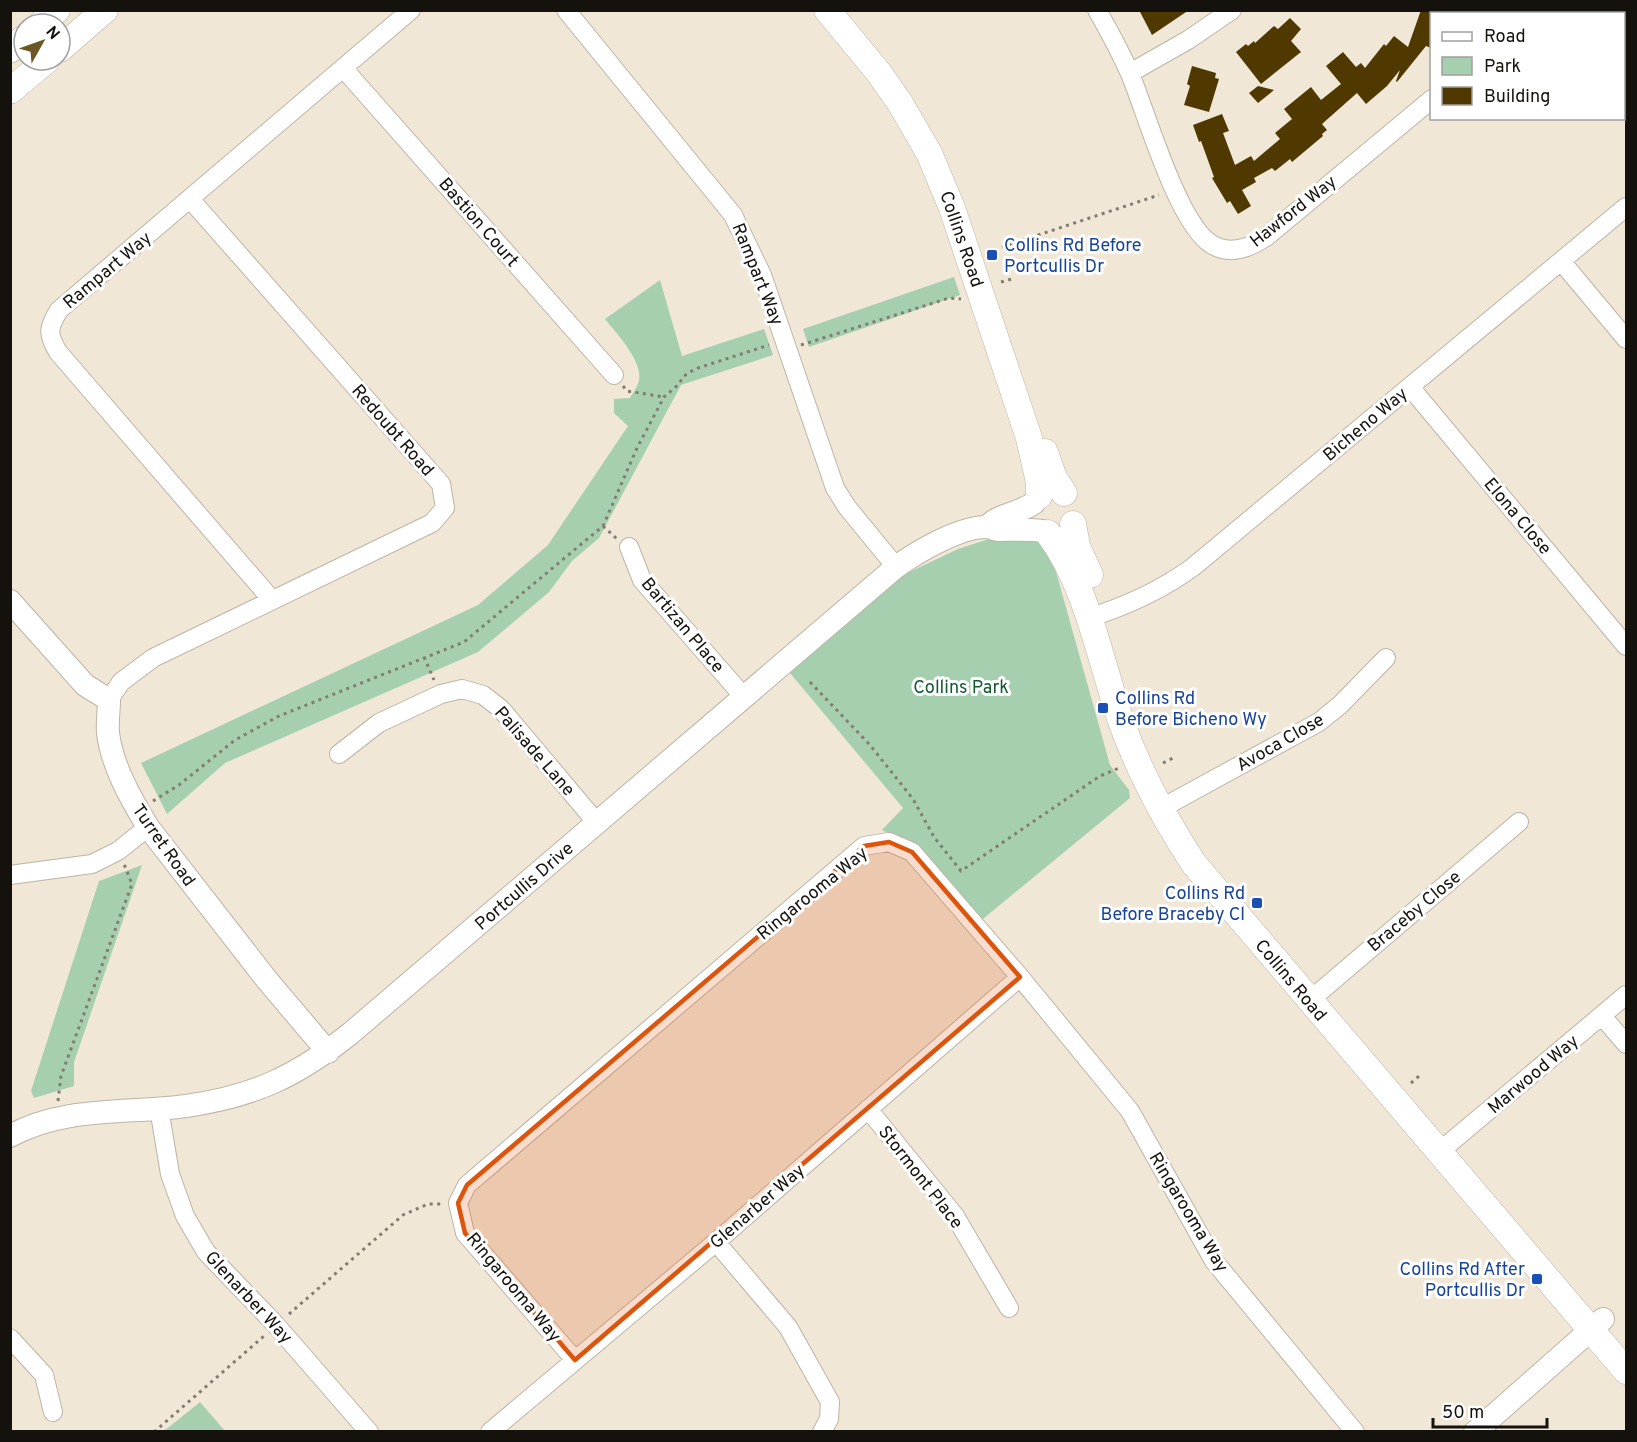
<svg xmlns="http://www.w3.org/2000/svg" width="1637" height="1442" font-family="Overpass,sans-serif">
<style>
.green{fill:#a5cfaf}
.building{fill:#503901}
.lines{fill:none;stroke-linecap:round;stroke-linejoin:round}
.minor-casing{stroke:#bdb4a5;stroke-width:20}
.tertiary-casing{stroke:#bdb4a5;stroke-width:24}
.secondary-casing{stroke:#bdb4a5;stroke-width:27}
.path{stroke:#827c72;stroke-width:3;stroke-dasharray:3 4.5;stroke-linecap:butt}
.minor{stroke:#fff;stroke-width:18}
.tertiary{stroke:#fff;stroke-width:22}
.secondary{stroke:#fff;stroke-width:26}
.marked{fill:#dd550c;fill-opacity:0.2;stroke:#dd550c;stroke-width:4.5;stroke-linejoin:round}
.transit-dot{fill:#1a4fb4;stroke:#fff;stroke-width:2}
.labels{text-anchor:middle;stroke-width:6;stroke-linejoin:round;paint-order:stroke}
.street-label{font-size:18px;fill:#15120d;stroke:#fff}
.transit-label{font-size:18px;fill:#164399;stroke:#fff;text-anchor:start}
.park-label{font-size:18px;fill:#12592f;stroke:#fff}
</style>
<rect width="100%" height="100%" fill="#f0e7d7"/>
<path class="green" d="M954 277 960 295 809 347 803 329Z
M660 280 682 356 764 329 773 355 681 385 599 538 572 561 549 592 478 652 225 763 167 814 141 763 478 605 548 545 628 426 614 413V399L630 398C633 393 638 386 639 380 643 361 616 333 605 319Z
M1029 537 1044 544 1051 554 1110 765 1129 790 1130 798 978 923 916 846 882 830 903 808 790 673 901 576 958 549 989 539Z
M142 865 74 1062V1086L34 1098 31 1091 99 881Z
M200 1402 225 1431H164Z"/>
<path class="building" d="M1139 10H1189L1152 35Z
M1421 10H1431V48L1426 46 1397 82 1396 81 1400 70 1387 86 1366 104 1357 93 1322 124 1327 130 1322 134 1323 136 1292 162 1290 159 1275 171 1272 168 1254 178 1256 182 1242 190 1251 206 1238 214 1230 201 1227 203 1212 178 1214 177 1201 141 1199 142 1193 125 1222 114 1229 131 1223 133 1235 165 1251 156 1254 161 1280 139 1275 133 1292 119 1284 109 1311 87 1321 100 1341 84 1326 66 1343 52 1356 67 1361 63 1365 68 1384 44 1386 46 1394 36 1408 47Z
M1290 18 1301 29 1291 41 1301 52 1261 84 1236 52 1246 44 1248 46 1254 41 1255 43 1274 26 1278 29Z
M1192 66 1216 73 1215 78 1219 79 1209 112 1184 105 1190 86 1187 84Z
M1258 86 1274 90 1258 103 1249 93Z"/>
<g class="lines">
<defs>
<path id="minor" d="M566 10 733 215 762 275 835 488 847 507 896 567
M1097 10C1109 31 1121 53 1131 76 1147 116 1176 215 1207 241 1226 257 1248 249 1266 237L1432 99
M1478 10 1479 14
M343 68 614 375
M1130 73 1188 40 1232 10
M1561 261 1626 339
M1410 387 1626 646
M629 547 642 580 744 697
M272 600 58 352C47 333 48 328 59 310L411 10
M1088 618C1127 606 1160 591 1193 567L1626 207
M109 700 121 682 153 658 432 523 445 508 441 484 190 199
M339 754 379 723 441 694 462 689 483 695 501 709 597 823
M1160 809 1319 722 1340 705 1386 658
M10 875 92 864 118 851 148 827
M1309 1001 1519 822
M1602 1016 1626 1044
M159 1108 170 1174 185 1216 206 1252 276 1325 369 1432
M868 1109 955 1216 1009 1308
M1439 1152 1626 995
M716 1242 788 1327 830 1402 829 1419 822 1432
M10 1338 44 1375 53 1412
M575 1360 465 1233 458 1203 467 1185 864 846 889 842 912 852 1020 977 1130 1111 1214 1261 1355 1432
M490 1432 716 1242 1020 977"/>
<path id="tertiary" d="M990 524C999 515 1020 513 1034 503
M10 601 85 685 109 700C109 711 107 722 108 733 112 766 131 799 148 827L267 980 328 1052
M10 1136C64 1106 127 1114 186 1106 255 1096 297 1076 351 1033L896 567C917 552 959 527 986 527 990 527 995 530 999 530 1014 530 1027 529 1042 531
M1475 1432 1603 1319"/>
<path id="secondary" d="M827 10 879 73 900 103 929 153 952 208 1029 438 1039 482V496
M41 24 57 10
M60 49 105 10
M10 50 24 38
M10 91 47 60
M1045 452 1054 478 1064 493
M1073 524 1077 546 1090 575
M1048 533C1087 585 1100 660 1121 721 1139 772 1164 818 1194 864L1626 1371"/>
</defs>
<use href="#minor" class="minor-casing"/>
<use href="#tertiary" class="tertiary-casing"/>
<use href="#secondary" class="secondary-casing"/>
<path class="path" d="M1002 247 1159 195
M1001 282 1012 279
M801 345 949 298 961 299
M623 386 627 391 664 397
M603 526 617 539
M424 657 434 680
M810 682 870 745 913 799 934 837 961 871 1100 776 1119 768
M1163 763 1173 758
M153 801 179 785 235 740 279 716 464 642 603 526 637 448 664 397 678 385 684 376 695 369 769 345
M1411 1083 1419 1076
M58 1101 61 1076 132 884 124 864
M289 1314 403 1215 428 1204H444
M154 1432 264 1336"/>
<use href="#minor" class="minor"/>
<use href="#tertiary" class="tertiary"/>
<use href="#secondary" class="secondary"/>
</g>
<path class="marked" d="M889 842 912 852 1020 977 575 1360 465 1233 458 1203 467 1185 864 846Z"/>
<g class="transit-dot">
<rect x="986" y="249" width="12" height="12" rx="3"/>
<rect x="1097" y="702" width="12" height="12" rx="3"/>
<rect x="1251" y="897" width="12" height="12" rx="3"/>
<rect x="1531" y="1273" width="12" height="12" rx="3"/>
</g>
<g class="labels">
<g class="street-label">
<text transform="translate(1293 211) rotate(-38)" y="6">Hawford Way</text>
<text transform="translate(479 222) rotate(49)" y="6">Bastion Court</text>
<text transform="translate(962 239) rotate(71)" y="6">Collins Road</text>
<text transform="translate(107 270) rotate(-40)" y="6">Rampart Way</text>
<text transform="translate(758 274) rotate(68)" y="6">Rampart Way</text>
<text transform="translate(1365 424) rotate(-40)" y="6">Bicheno Way</text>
<text transform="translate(393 430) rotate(49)" y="6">Redoubt Road</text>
<text transform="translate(1518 516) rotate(50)" y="6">Elona Close</text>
<text transform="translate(683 625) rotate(50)" y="6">Bartizan Place</text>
<text transform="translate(1280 742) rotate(-30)" y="6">Avoca Close</text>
<text transform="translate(535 751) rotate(49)" y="6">Palisade Lane</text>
<text transform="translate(164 845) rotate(55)" y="6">Turret Road</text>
<text transform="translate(524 886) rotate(-41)" y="6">Portcullis Drive</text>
<text transform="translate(812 893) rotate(-39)" y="6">Ringarooma Way</text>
<text transform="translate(1414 911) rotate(-40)" y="6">Braceby Close</text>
<text transform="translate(1291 980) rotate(50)" y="6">Collins Road</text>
<text transform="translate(1533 1074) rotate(-40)" y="6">Marwood Way</text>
<text transform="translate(921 1177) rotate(52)" y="6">Stormont Place</text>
<text transform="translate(757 1206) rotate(-41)" y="6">Glenarber Way</text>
<text transform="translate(1189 1212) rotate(59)" y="6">Ringarooma Way</text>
<text transform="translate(514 1287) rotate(50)" y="6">Ringarooma Way</text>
<text transform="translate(249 1297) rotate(47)" y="6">Glenarber Way</text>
</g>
<g class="transit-label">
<text x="1004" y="251">Collins Rd Before<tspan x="1004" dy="21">Portcullis Dr</tspan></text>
<text x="1115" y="704">Collins Rd<tspan x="1115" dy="21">Before Bicheno Wy</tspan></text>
<text x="1245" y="899" text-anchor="end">Collins Rd<tspan x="1245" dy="21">Before Braceby Cl</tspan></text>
<text x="1525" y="1275" text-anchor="end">Collins Rd After<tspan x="1525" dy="21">Portcullis Dr</tspan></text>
</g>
<g class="park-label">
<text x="961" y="693">Collins Park</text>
</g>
</g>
<rect width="1637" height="1442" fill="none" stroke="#15120d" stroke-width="24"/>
<rect x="1430" y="12" width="195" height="108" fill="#ffffff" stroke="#a1a09e" stroke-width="1.5"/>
<rect x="1442" y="32" width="30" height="9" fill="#ffffff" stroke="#a1a09e" stroke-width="1.5"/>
<text x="1484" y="42" font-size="18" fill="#15120d">Road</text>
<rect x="1442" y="57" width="30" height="18" fill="#a5cfaf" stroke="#a1a09e" stroke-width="1.5"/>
<text x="1484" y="72" font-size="18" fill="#15120d">Park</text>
<rect x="1442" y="87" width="30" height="18" fill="#503901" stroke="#a1a09e" stroke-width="1.5"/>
<text x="1484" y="102" font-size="18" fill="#15120d">Building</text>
<g transform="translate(42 42) rotate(50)"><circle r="28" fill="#ffffff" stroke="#a1a09e" stroke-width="1.5"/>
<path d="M0-4.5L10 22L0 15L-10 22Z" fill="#6b5625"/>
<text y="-9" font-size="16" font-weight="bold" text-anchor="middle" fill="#15120d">N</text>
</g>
<path d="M1433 1418v9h114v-9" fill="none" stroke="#15120d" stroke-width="3"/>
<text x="1442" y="1418" font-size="18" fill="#15120d" stroke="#ffffff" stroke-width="4.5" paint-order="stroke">50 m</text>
</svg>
